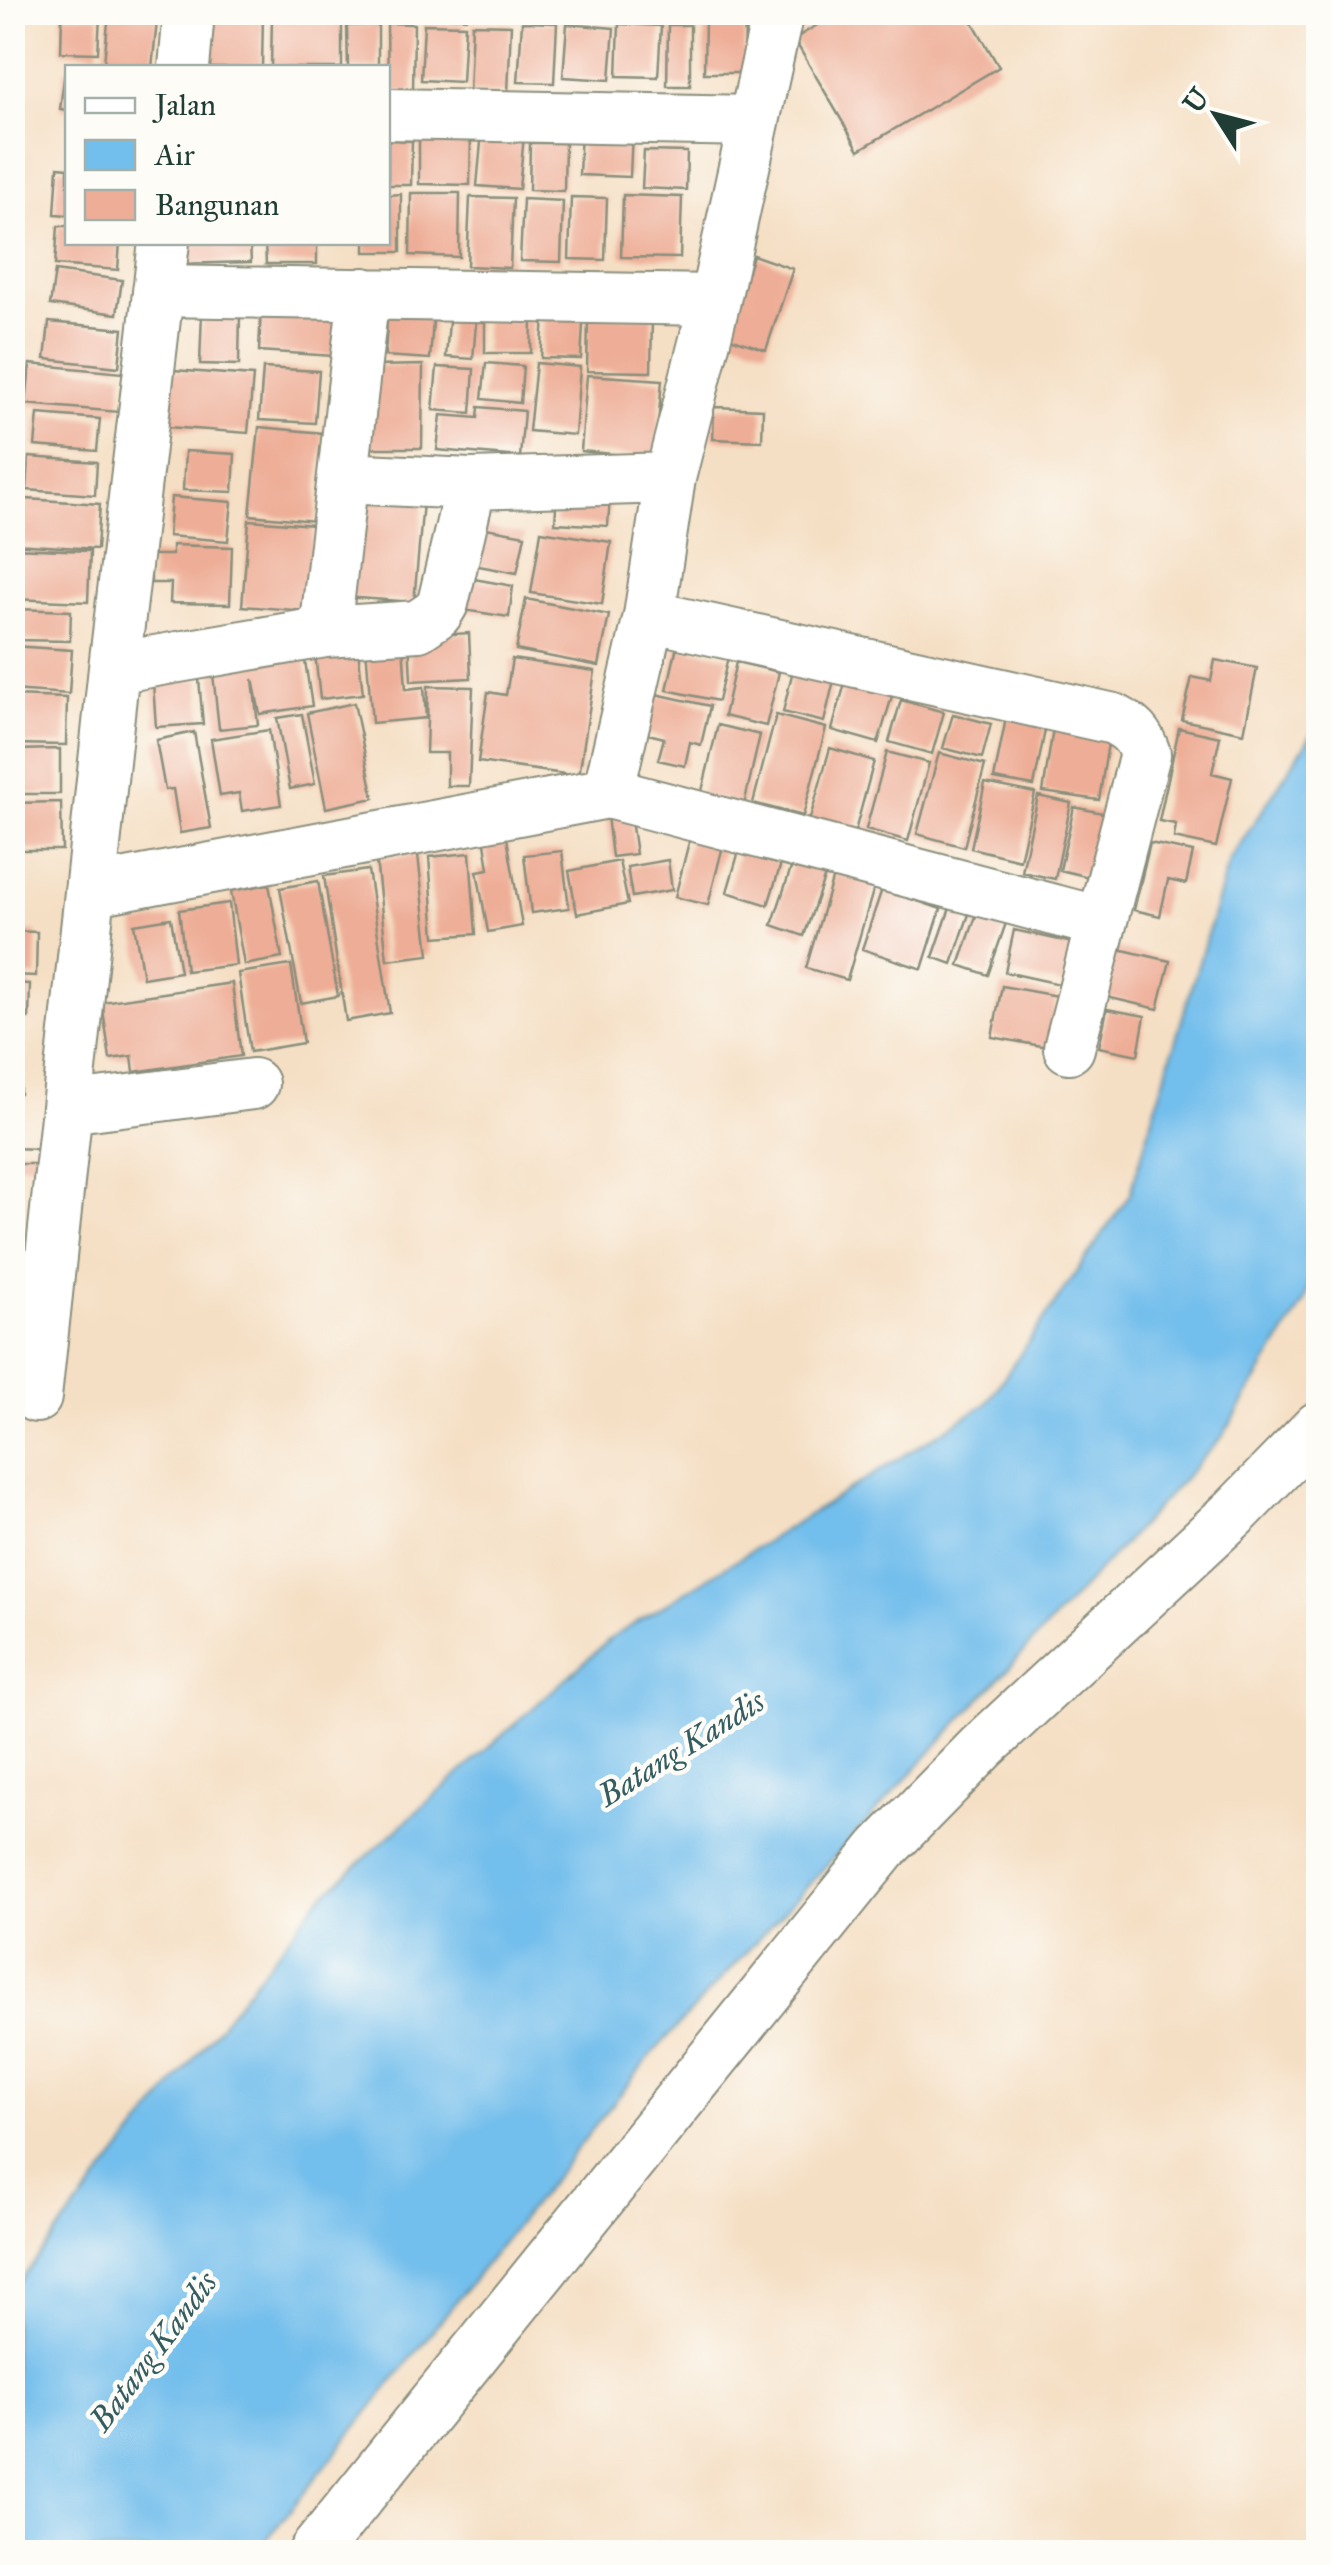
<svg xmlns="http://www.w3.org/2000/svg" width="1331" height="2565" font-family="'IM FELL Great Primer',serif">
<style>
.water{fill:#72beec;stroke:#487e90;stroke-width:2.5}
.building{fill:#eead96}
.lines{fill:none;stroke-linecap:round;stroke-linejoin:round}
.minor-casing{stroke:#8a8e7c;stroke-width:54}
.minor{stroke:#fff;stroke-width:50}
.labels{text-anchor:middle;stroke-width:9;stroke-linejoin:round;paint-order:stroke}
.water-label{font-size:32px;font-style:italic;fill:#345d62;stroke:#fdfcf7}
</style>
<rect width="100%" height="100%" fill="#fdfcf7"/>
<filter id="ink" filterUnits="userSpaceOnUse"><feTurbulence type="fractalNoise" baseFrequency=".01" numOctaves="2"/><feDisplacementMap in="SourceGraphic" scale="20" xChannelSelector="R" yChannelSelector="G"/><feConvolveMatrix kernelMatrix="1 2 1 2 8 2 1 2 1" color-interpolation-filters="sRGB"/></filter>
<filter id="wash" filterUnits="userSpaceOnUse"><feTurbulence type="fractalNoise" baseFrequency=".0048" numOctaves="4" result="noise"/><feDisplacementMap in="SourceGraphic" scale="40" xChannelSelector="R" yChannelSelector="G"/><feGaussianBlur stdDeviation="2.25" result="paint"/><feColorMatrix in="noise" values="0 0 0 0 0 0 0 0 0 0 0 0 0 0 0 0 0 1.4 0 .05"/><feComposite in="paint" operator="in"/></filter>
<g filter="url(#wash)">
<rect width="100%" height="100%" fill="#f5dfc4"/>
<path class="water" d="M1318 725V1244L1305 1300 1223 1436 653 2053 257 2552H13V2290L317 1901 610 1639 986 1404 1130 1194 1229 861Z"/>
<g id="blocks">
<path class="building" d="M109 12H158L152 68 104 63Z
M430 12H466V18L430 16Z
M839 12H967L999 67 859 150 794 39Z
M62 14 100 16 98 53 61 52Z
M205 15H263L262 68H205Z
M272 15H342V68H271Z
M745 16 744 73H704L705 17Z
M522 22 557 23 554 83 518 82Z
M387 23 414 24 413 92H388Z
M424 24 465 25 462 82 421 80Z
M472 24 511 25 508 93 469 92Z
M567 24 614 28 610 80 563 77Z
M619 24 661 26 658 77 617 76Z
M378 25V68H348L347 26Z
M668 25H690V86H667Z
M65 71H68V110L60 109Z
M419 130H471L470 185 419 184Z
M581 130 632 131 630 177 579 175Z
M482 131 524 135 519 189 477 186Z
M388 140 412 141 411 185H388Z
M530 143H565L564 191 529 190Z
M644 151 687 152 686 190 642 188Z
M58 167 68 168V215L55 214Z
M411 193H460L459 257 410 255Z
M401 194V252H365V242H388V195Z
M623 195 682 197 680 258 621 257Z
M470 197 513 198 510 268 467 266Z
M571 197 607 198 605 260 569 259Z
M523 199 563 201 561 262 520 261Z
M58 226H68V242H120L118 270 55 265Z
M193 242H250L251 262 178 264 177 244Z
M265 242H317V264H266Z
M753 255 793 269 766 350 727 337Z
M55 271 122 280 117 314 50 305Z
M388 304 434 308 430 359 385 356Z
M545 304 584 306 581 359 541 358Z
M261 307 337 312 333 356 259 351Z
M450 310 477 312 473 359 446 357Z
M202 311 240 313 239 365 200 364Z
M588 316 652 317 651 372 587 371Z
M485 320H532L531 353H485Z
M49 322 123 329 119 367 45 359Z
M486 363 523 366 520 403 482 399Z
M536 363 580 367 575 435 529 431Z
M30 364 123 373 119 412 26 404Z
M423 365 422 448H371L372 366Z
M437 367 474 369 471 413 433 410Z
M263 368 319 371 315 423 259 420Z
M173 370 253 376 248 433 168 427Z
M587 375 662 380 655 458 581 451Z
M479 407 524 411 520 457 437 450 441 415 478 418Z
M714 407 763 409 762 441 713 439Z
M38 414 100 419 97 451 35 446Z
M259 427 323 433 315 521 250 515Z
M185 451 235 454 233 492 183 490Z
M29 457 97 462 95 495 27 490Z
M557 492 610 496 608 526 555 523Z
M354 496 423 502 414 602 344 597Z
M171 497 232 502 228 541 168 536Z
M12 498 100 504 97 549 12 544Z
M249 520 314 525 307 611 242 606Z
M480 527 525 535 517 573 473 565Z
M541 531 611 542 602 604 531 593Z
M172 545 232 547 230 604 170 603 171 583H151V555H172Z
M12 548 90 551 88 602 12 599Z
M463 577 513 586 509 617 457 609Z
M526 599 609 615 599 666 516 650Z
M16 609 71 611 70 641 15 640Z
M469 633 471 678 411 681 409 637Z
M357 640 363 694 320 699 314 644Z
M403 644 406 689 424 687 426 718 372 723 366 647Z
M12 646 72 650 69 694 12 690Z
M677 646 728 657 718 701 667 690Z
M303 648 312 706 260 714 253 679 258 725 219 729 212 665Z
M512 659 595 671 579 776 478 762 488 692 506 695Z
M1215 660 1257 668 1244 733 1182 720 1192 677 1211 681Z
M736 662 779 672 766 726 724 716Z
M793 670 834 680 824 722 783 712Z
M199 679 203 724 156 727 153 683Z
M845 683 892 696 878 743 832 730Z
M428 686 473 687 469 786H447V753H426Z
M656 694 710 706 701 745 690 742 685 766 658 760 664 738 648 734Z
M12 696 67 698 66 745 12 744Z
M901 700 944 712 932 754 889 742Z
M354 703 374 798 326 808 307 713Z
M302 714 315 784 290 789 277 718Z
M953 714 991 724 982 758 943 748Z
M776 715 826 728 803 816 753 803Z
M1006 718 1046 725 1034 786 994 779Z
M718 725 760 735 744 805 701 795Z
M1179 728 1220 737 1212 773 1232 778 1216 847 1174 838 1176 824 1159 821Z
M1053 729 1109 737 1099 800 1043 792Z
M269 730 281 805 242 811 239 793 220 796 211 739Z
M194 732 211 828 180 833 173 789 165 790 156 740Z
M830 748 874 761 854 835 809 822Z
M60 749V794H12V750Z
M887 752 929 763 908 841 866 829Z
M939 753 985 765 964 847 917 834Z
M985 783 1035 793 1020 860 971 848Z
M1038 796 1071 803 1055 879 1022 872Z
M61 802 62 850H12V803Z
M1074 807 1107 814 1093 878 1060 870Z
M630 813 636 854 612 857 607 816Z
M692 830 725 838 708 905 675 897Z
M506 832 522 926 488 932 477 871 489 869 484 836Z
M1150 843 1193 852 1186 884 1168 880 1160 916 1134 910Z
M562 851 569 908 531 913 524 855Z
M739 851 781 864 768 905 727 892Z
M470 853 476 934 435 937 429 857Z
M418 855 429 955 387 960 376 859Z
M795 856 828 867 804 936 772 925Z
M668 860 672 890 632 897 627 867Z
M619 861 628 904 577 914 569 871Z
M368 870 390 1013 346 1021 324 876Z
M834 873 875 884 847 980 806 968Z
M318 881 338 996 301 1003 280 888Z
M269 884 282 958 244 965 231 891Z
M882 889 941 909 922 969 862 949Z
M229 903 236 965 186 971 179 910Z
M950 908 969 914 952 964 933 957Z
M977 913 1006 923 988 975 959 965Z
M171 918 180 972 143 978 134 924Z
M1014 930 1073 943 1064 985 1005 972Z
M12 931 37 932 36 976 12 975Z
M1110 947 1170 961 1158 1009 1098 995Z
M291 965 303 1043 250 1052 238 973Z
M12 983 30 984 29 1018 12 1017Z
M232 983 241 1056 134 1072 132 1056 110 1059 102 1002Z
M1002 986 1057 996 1047 1047 992 1037Z
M1107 1009 1145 1016 1138 1055 1099 1047Z
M12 1027H20V1094L12 1095Z
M12 1148 38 1149 37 1164H12Z
M12 1213H19L18 1250H12Z
M12 1262H29L28 1295H12Z"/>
</g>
</g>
<g filter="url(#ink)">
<use href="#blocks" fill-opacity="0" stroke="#8a8e7c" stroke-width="2.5"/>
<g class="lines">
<defs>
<path id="minor" d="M184 68 189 12
M388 114 753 121
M158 291 715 300
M343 478 471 484 670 478
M649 616 1114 719C1131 728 1139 735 1145 754L1069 1048
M325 632 364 293
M114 668 325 632 418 626 437 613 443 603 471 484
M608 793 1100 922
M90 891 608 793 649 616 670 478 715 300 778 12
M67 1108 253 1084
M36 1397 114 668 164 242
M314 2552 882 1849 982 1747 1236 1511 1318 1427"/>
</defs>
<use href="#minor" class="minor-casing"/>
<use href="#minor" class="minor"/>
</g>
</g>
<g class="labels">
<g class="water-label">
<text transform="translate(681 1748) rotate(-32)" y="11">Batang Kandis</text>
<text transform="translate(153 2351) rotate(-53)" y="11">Batang Kandis</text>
</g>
</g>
<rect width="1331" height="2565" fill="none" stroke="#fdfcf7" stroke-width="50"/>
<rect x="65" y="65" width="325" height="180" fill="#fdfcf7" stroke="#a4b0a9" stroke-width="2.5"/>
<rect x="85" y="98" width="50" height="15" fill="#ffffff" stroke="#a4b0a9" stroke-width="2.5"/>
<text x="155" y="115" font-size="30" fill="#1f3d34">Jalan</text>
<rect x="85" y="140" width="50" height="30" fill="#72beec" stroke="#a4b0a9" stroke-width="2.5"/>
<text x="155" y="165" font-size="30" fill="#1f3d34">Air</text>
<rect x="85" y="190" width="50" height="30" fill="#eead96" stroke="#a4b0a9" stroke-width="2.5"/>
<text x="155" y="215" font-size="30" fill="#1f3d34">Bangunan</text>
<g transform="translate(1216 115) rotate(306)" stroke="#fdfcf7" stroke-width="8" paint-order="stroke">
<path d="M0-8L18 38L0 25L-18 38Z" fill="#1f3d34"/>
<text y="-15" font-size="28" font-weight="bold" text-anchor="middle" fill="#1f3d34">U</text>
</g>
</svg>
